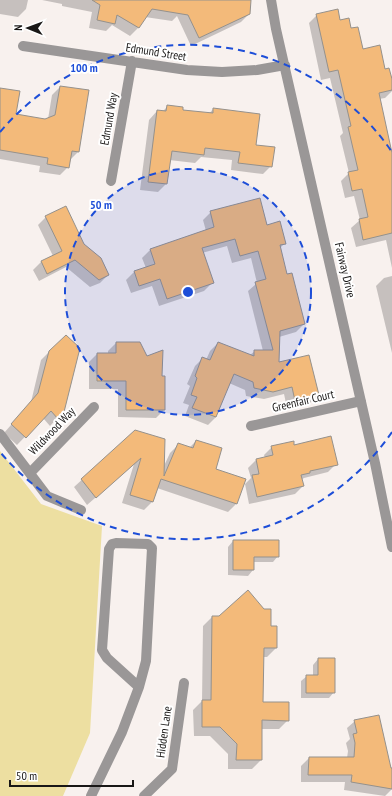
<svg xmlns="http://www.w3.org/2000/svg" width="392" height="796" font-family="'PT Sans Narrow',sans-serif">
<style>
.green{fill:#eddfa1}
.shadow{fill:#0003}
.building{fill:#f3ba7a;stroke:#95918c}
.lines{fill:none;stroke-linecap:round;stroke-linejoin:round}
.minor{stroke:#9a9797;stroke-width:10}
.ring{fill:none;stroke:#1d4ed8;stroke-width:2;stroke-dasharray:7 5}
.labels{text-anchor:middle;stroke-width:4;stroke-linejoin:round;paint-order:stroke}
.street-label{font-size:12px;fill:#191716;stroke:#fff}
.centre{fill:#1d4ed8;stroke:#fff;stroke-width:2}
.ring-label{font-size:12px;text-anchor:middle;font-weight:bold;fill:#1d4ed8;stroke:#fff;stroke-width:4;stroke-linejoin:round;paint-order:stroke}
</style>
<rect width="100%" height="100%" fill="#f8f1ee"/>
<path class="green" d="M0 451 41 504 102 526 90 733 63 796H0Z"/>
<path class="shadow" d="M0 0H28L26 9 18 17 0 14Z
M42 0H250L249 14 241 22 191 46 177 16 172 21 145 17 138 28 130 36 112 25 106 31 89 28 92 12 62 6V4Z
M317 15 339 21 350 29 362 50 384 70 392 84V91L385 98 379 99 392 157V268L386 240 356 247 351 228 360 220 354 196 345 198 341 181 349 173 340 136 343 133 330 78 321 80 309 23Z
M60 87 88 91 78 152 70 160 68 167 60 175 39 172 40 166 0 159V89L15 115 45 120 48 119 52 95Z
M168 106 182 110 209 114 213 109 255 146 271 166 263 174 231 170 232 160 201 157 195 163 169 160 166 184 158 192 140 190 149 120 157 111 162 112Z
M211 212 266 226 285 243 280 248 286 276 304 324 296 332 279 337 278 364 318 395 310 403 287 408 284 394 264 399 246 396 245 390 229 383 216 417 208 425 185 416 189 405 183 403 190 386 187 384 195 366 203 358 206 360 210 351 218 343 250 355 255 351H263L248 291 257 283 251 258 232 263 227 246 202 253 212 283 204 291 159 306 152 286 131 293 126 280 134 272 146 268 142 258 150 250 206 231 203 220Z
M46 217 83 245 108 275 100 283 90 287 66 267 39 281 33 270 41 262 53 256 38 225Z
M392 276V353L376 286 384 278Z
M116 343 147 358 161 377 164 410 156 418 118 417V389H89V362L97 354H108V351Z
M49 352 63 412 50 426 43 418 17 445 4 433 31 402 41 360Z
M135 431 163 468 170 453 178 445 189 448 196 441 236 504 228 512 157 488 152 502 144 510 122 503 134 464 87 505 74 487Z
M294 446 336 464 328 472 304 478 301 480 303 486 295 494 249 504 245 484 251 478 248 468 256 460 265 458 264 455 272 447Z
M233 541 278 556 273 562H253V570L248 576 228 575V547Z
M212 617 270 627 276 648 267 657H263L262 703 288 720 279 729H261V760L252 769H228V754L210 736H194L193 710 202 701 203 626Z
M318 659 334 692 329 698H301V681L307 676H313V665Z
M355 721 390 769H392V789L385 796 344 790 345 782H301V766L309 758H347L348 751 346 743 350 739 347 728Z"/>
<path class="building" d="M92 0H251L250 14 199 38 188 15 152 9 139 28 117 15 115 24 97 20 100 5Z
M338 9 340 20 349 18 351 28 358 27 363 49 380 45 385 69 389 68 392 79V90L379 93 392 153V233L363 240 359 219 368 217 362 189 352 191 348 172 358 170 348 127 351 126 338 70 329 72 316 14Z
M60 86 89 90 79 152 72 151 69 168 47 164 48 158 0 150V88L20 91 16 114 45 119 55 115Z
M167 105 183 107V110L213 113V108L260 114 256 145 275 147 272 167 238 163 240 152 205 148 204 155 172 151 167 184 148 182 157 110 166 111Z
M260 198 267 225 280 221 286 244 280 245 287 274 292 273 305 324 280 331 279 362 309 355 319 395 295 401 292 387 273 392 254 388 253 382 234 374 216 417 192 408 197 397 191 395 197 378 195 376 202 357 210 360 218 342 254 356V350H273L255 282 266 279 258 251 240 256 235 239 202 248 214 283 167 299 160 279 139 286 134 271 155 264 150 249 214 227 210 211Z
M66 206 84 244 101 258 109 275 99 280 75 260 47 274 41 261 62 251 45 216Z
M66 335 80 348 64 412 58 419 51 411 26 438 11 424 38 393 49 351Z
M116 342H140L147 356 163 350 162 376H165V410H126V381H97V353H116Z
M135 430 165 439 164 476 178 443 193 448 196 440 222 448 216 469 246 479 237 504 161 479 153 502 130 495 141 458 96 498 81 479Z
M331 436 338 465 310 471V473L301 475 304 486 257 497 252 475 259 474 256 459 273 455 271 446 294 441V445Z
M233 540H279V557H254V570H233Z
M248 590 264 609H271V626H277V648H264L263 702H289V721L262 720V760H236L237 744 220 727H202V700H211L212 616H219Z
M318 658H335V693H306V675H318Z
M379 715 391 768H392V789L351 782 352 775H308L309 757H354L355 743 353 734 357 733 354 720Z"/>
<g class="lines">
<path class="minor" d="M271 0 276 29 375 463 392 547
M23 46 187 70 222 72 257 70 285 65
M111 181 132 61
M251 426 361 401
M0 434 47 496 81 510
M30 473 94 407
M116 543 148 544 152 548 146 661 139 687 107 658 102 650 109 549 112 544Z
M91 796 122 732 139 687
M144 796 172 769 184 683"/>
</g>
<circle cx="188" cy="292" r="123" fill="#1d4ed8" fill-opacity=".12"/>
<g class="ring">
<circle cx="188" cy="292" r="123"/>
<path d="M392 432A247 247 0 0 1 0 452M0 132A247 247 0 0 1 392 152"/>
</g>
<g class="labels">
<g class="street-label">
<text transform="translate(156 52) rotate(9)" y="4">Edmund Street</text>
<text transform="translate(109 119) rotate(-80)" y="4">Edmund Way</text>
<text transform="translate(345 270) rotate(77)" y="4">Fairway Drive</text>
<text transform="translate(303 401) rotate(-13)" y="4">Greenfair Court</text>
<text transform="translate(52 431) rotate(-46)" y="4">Wildwood Way</text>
<text transform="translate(164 732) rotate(-82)" y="4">Hidden Lane</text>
</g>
</g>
<circle cx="188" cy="292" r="6" class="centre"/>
<g class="ring-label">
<text x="84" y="72">100 m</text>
<text x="101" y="209">50 m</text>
</g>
<g transform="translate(28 28) rotate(271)" stroke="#ffffff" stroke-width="3" paint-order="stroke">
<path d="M0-3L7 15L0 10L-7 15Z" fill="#191716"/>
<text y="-6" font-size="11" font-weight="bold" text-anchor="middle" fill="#191716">N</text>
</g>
<path d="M10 780v6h123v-6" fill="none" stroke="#191716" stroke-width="2"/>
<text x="16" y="780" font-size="12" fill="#191716" stroke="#ffffff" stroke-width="3" paint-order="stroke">50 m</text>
</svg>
